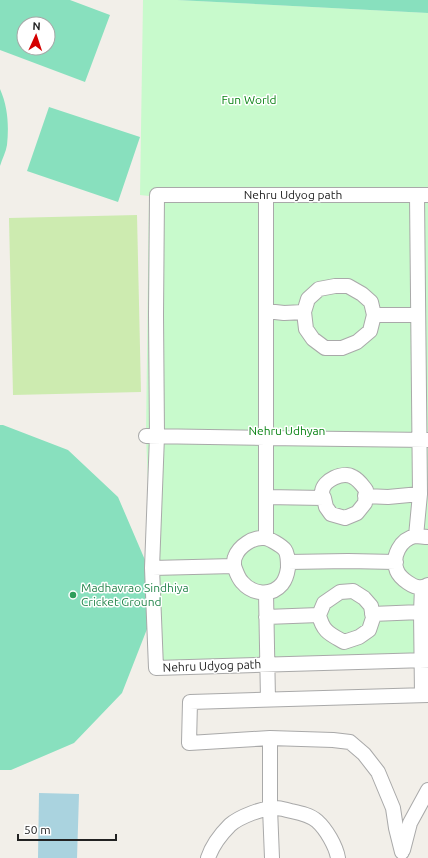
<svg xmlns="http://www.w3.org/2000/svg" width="428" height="858" font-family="Ubuntu,sans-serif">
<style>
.grass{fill:#cdebb0}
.park{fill:#c8facc}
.pitch{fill:#88e0be;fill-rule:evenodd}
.water{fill:#aad3df}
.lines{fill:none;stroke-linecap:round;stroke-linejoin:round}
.minor-casing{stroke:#a9a9a9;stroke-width:16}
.minor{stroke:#fff;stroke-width:14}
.leisure-dot{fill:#2e9e5b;stroke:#fff;stroke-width:1.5}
.labels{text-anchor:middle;stroke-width:3;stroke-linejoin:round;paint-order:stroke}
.park-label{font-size:12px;fill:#0c8416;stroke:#fff}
.street-label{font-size:12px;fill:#222;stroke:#fff}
.leisure-label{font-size:12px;fill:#27864d;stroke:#fff;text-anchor:start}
</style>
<rect width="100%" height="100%" fill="#f2efe9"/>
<path class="grass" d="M137 215 141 392 13 395 9 218Z"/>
<path class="park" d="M143 0H177L428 13V660L156 668 146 436 149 196 140 195Z"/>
<path class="pitch" d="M0 0H70L110 15 85 82 0 50ZM24 24H48V48H24Z
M177 0H428V13Z
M0 89C8 107 9 126 7 145 6 152 2 159 0 166Z
M49 107 140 137 118 202 27 171Z
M0 425H3L68 450 118 497 145 560 147 629 122 693 74 743 11 770H0Z"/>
<path class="water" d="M39 793 79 794 77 858H38Z"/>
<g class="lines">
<defs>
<path id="minor" d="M266 195V537
M428 195H157L156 315 157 436 152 568 156 668 428 660
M266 311 284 313 304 312 308 299 319 289 335 286H348L362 294 371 302 374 315 370 331 357 342 342 348H325L313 339 306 329 304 312
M374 315H418
M146 436 265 438 428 440
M365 496 388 497 420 494
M266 497 324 498C323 496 322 494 322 492 323 480 343 471 353 477 359 480 362 485 366 490L365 503 357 513 345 518 331 514 326 507 324 498
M416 536 420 494 417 195
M428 537C424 537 419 536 415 536 401 539 391 556 397 571 400 578 414 589 422 587 424 587 426 586 428 585
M288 562 348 561 396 562
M152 568 234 566C234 563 234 559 235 557 239 546 253 537 264 538 269 538 282 546 285 550 288 554 288 563 288 568 287 575 286 579 282 584 271 597 252 594 242 582 238 578 236 571 234 566
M266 593 268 700
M372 614 421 612
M266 617 319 615C323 632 330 634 344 642L359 637 369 630 373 618 371 606 364 598 353 591 340 592 324 603 319 615
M422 695 421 612 422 588
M270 738V808L272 858
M403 850 410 823 428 790
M402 852 396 828 393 808 378 772 364 754 350 742 333 740 270 738 189 743 190 702 428 695
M208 858C212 846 221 834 230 825 239 817 264 807 276 808 281 808 286 810 291 811 300 813 310 815 317 821 326 829 336 846 338 858"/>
</defs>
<use href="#minor" class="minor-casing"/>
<use href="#minor" class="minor"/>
</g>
<circle class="leisure-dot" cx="73" cy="595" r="4"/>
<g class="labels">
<g class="park-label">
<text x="249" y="104">Fun World</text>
<text x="287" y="435">Nehru Udhyan</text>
</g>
<g class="street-label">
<text x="293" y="199">Nehru Udyog path</text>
<text transform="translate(212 666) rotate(-2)" y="4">Nehru Udyog path</text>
</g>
<g class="leisure-label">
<text x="81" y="592">Madhavrao Sindhiya<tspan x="81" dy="14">Cricket Ground</tspan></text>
</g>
</g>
<g transform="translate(36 36) rotate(3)"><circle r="19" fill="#ffffff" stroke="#a7a7a7"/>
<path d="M0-3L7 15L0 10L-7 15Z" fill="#d40000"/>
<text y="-6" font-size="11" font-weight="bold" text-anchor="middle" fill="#222222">N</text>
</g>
<path d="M18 834v6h98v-6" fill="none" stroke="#222222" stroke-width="2"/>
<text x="24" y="834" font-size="12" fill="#222222" stroke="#ffffff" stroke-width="3" paint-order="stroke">50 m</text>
</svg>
